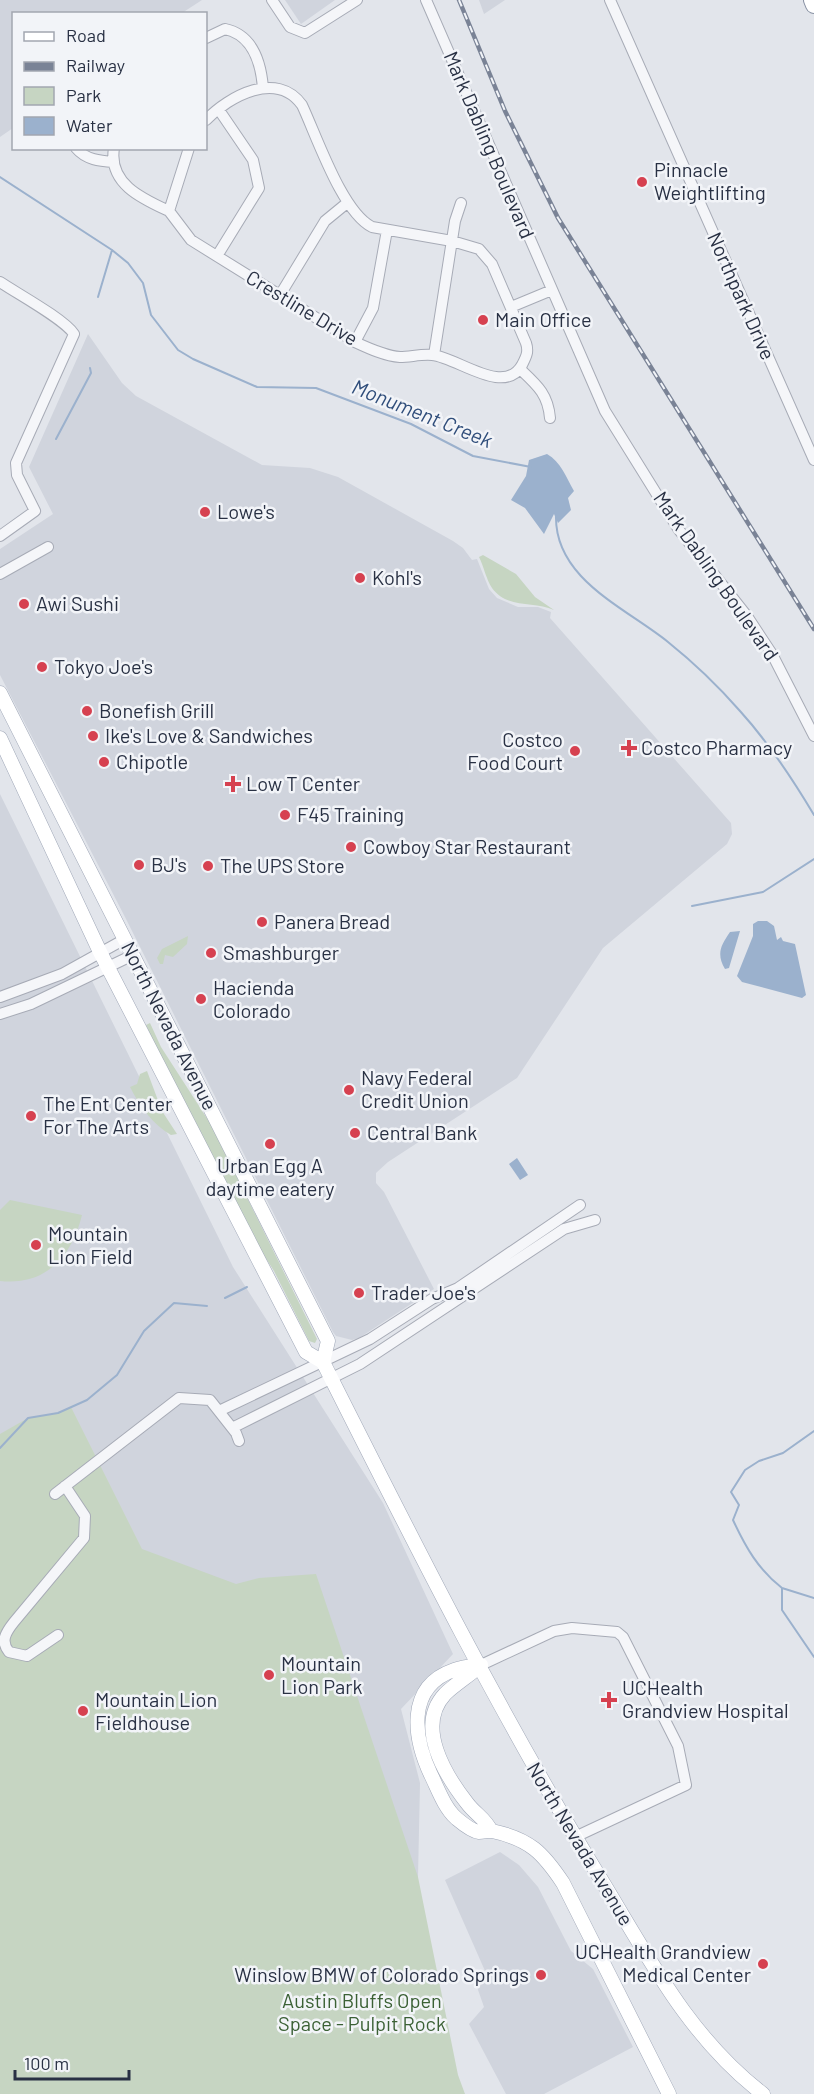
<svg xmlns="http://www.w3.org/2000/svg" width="814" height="2094" font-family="Barlow,sans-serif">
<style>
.built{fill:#d0d4dd}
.green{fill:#c6d5c2}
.water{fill:#9bb1cd}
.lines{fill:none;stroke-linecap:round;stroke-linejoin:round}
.stream{stroke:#9bb1cd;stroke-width:2}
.minor-casing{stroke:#a7abb6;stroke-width:12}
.major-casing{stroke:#a0a8b8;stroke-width:15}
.highway-casing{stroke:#8891a3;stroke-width:18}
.minor{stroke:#f5f6f9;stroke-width:10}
.major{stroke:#fff;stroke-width:14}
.highway{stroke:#fff;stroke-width:16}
.rail-casing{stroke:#7a8396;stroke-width:4.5}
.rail{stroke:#f2f4f8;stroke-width:2;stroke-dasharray:7;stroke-linecap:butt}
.poi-dot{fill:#d64150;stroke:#f2f4f8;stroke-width:2}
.labels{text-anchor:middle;stroke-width:5;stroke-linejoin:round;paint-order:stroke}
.street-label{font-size:20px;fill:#293144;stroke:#f2f4f8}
.poi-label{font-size:20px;fill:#293144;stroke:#f2f4f8;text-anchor:start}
.park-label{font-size:20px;fill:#3b6135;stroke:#f2f4f8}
.water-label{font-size:21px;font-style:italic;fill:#304e7b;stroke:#f2f4f8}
</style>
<rect width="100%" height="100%" fill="#e2e5eb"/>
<path class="built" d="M0 0H202L182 13 14 14 13 128 0 137Z
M285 0H335L301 24Z
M479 0H505L484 14Z
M88 334 122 383 136 396 262 465 310 468 338 477 453 541 463 548 472 560 477 559 489 589 497 598 518 607H538L551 612 550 618 731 823 732 834 727 844 603 948 517 1078 388 1162 376 1173V1183L384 1192 434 1289 359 1338 352 1340 336 1336 333 1332 125 917 0 675V549L53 514 29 467Z
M0 794 233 1267 383 1503 453 1654 401 1709 420 1783 418 1877 253 1987 0 2094Z
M500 1852 519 1865 538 1887 571 1951 593 1969 633 2047 544 2094H506L469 2024 484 2007 477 1987 489 1980 445 1880Z"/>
<path class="green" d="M483 555 516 574 535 597 554 610C534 601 507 609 492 588 486 579 484 567 479 557Z
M188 936 187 944 173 957 165 955 163 964H160L157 958 162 949Z
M150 1023 161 1047 210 1123 317 1339 315 1343 309 1341 274 1271 256 1243 157 1049 146 1025Z
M147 1071 162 1111 177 1134 171 1135C153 1125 139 1105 130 1087L137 1084 140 1074Z
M10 1200 82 1215C72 1256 46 1286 0 1281V1210Z
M71 1407 142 1549 236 1584 259 1578 316 1574 418 1877 458 2075 465 2094H0V1434L28 1418 58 1413Z"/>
<path class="water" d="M547 454C561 462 566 477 574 491L568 498 571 510 558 523 554 514 544 534 525 508 511 500 526 476 529 460Z
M758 921H767L774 926 777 940 781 937 783 941 795 944 806 995 802 998 742 982 737 976 753 936V924Z
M740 931 729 968 725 969C716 954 721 945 730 932Z
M517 1158 528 1175 520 1180 509 1164Z"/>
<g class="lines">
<path class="stream" d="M0 177 112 250 128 263 143 283 151 315 178 350 193 359 257 387 316 388 411 424 473 456 531 467
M98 297 112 250
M56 439 91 373 90 368
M556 515C554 579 626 608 668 642 693 662 719 687 740 711 769 743 792 778 814 815
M692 906 763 892 814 859
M225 1298 247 1287
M814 1431 783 1453 759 1461 745 1470 731 1492 739 1505 733 1520C746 1548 758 1569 782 1588V1610L814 1657
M0 1448 28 1418 58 1413 87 1400 117 1375 144 1331 174 1303 207 1306
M782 1588 814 1598"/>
<defs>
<path id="minor" d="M272 0 290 27 305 33 357 0
M426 0 605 411 679 530 747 616 772 654 814 736
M610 0 814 460
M206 38 225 29C253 35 261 63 263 88
M76 148C86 160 100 161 114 162
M114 148C108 184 143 199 169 211
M169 211 191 240 355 342C368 348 385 356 400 357 410 357 421 354 432 355 457 357 504 397 522 365 526 357 529 352 526 343L492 264 479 249 452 241 372 227C342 212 317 137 302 105 277 70 229 96 206 120
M169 211 189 148
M217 256 259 188 253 160 219 110
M0 282C18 294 64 319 74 334L16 463 17 475 35 511 0 536
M280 295 325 221 347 203
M511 307 552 290
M355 342 373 308 387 230
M434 355 455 221 461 203
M520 369C537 385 548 394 550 418
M0 574 48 547
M0 997 62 974 125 939
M0 1014 31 1004 133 955
M219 1411 370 1339 432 1299 458 1288 580 1205
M232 1428 360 1364 564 1229 595 1220
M55 1494 179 1398 210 1400 236 1433 239 1441
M58 1635 27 1656 9 1652C0 1641 6 1632 14 1622L84 1538 85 1516 65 1486
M481 1665 554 1631 572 1628 617 1632 623 1637 678 1746 686 1785 575 1837"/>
<path id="major" d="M0 693 328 1341 323 1362
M0 738 100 952 306 1352 323 1362C412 1539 501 1717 605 1886 651 1962 691 2039 763 2094
M481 1665C472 1666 462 1667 454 1670 405 1687 414 1739 431 1775 438 1789 444 1807 456 1818 462 1823 471 1831 479 1832 484 1832 488 1830 492 1831 530 1839 543 1853 563 1883L669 2094
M481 1665C470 1675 454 1685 445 1694 415 1726 445 1775 467 1803 475 1814 486 1819 491 1831"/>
<path id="highway" d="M812 0 814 5"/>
</defs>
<use href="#minor" class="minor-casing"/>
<use href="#major" class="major-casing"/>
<use href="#highway" class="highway-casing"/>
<use href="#minor" class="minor"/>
<use href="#major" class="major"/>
<use href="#highway" class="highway"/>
<defs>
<path id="rail" d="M459 0 505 111 558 218 814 629"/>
</defs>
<use href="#rail" class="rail-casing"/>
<use href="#rail" class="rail"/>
</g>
<g class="poi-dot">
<circle cx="642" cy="182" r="6"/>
<circle cx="483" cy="320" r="6"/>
<circle cx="205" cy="512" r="6"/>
<circle cx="360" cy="578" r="6"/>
<circle cx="24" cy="604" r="6"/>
<circle cx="42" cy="667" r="6"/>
<circle cx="87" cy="711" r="6"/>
<circle cx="93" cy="736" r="6"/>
<path d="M626 739h6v6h6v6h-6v6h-6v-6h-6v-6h6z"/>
<circle cx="575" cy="751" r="6"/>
<circle cx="104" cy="762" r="6"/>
<path d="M230 775h6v6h6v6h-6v6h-6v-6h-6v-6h6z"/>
<circle cx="285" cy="815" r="6"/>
<circle cx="351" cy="847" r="6"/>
<circle cx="139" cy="865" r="6"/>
<circle cx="208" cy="866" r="6"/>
<circle cx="262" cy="922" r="6"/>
<circle cx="211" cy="953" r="6"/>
<circle cx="201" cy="999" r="6"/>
<circle cx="349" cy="1090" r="6"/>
<circle cx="31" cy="1116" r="6"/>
<circle cx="355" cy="1133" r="6"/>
<circle cx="270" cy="1144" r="6"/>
<circle cx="36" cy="1245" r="6"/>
<circle cx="359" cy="1293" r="6"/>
<circle cx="269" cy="1675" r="6"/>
<path d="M606 1691h6v6h6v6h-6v6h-6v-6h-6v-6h6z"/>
<circle cx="83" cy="1711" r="6"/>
<circle cx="763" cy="1964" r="6"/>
<circle cx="541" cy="1975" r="6"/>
</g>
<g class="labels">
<g class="street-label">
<text transform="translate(489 145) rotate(67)" y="7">Mark Dabling Boulevard</text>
<text transform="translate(741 296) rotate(66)" y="7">Northpark Drive</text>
<text transform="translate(302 308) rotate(31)" y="7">Crestline Drive</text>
<text transform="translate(716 576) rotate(55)" y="7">Mark Dabling Boulevard</text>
<text transform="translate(169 1026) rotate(63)" y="7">North Nevada Avenue</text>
<text transform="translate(580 1844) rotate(59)" y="7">North Nevada Avenue</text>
</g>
<g class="poi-label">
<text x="654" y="177">Pinnacle<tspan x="654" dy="23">Weightlifting</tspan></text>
<text x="495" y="327">Main Office</text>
<text x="217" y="519">Lowe's</text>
<text x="372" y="585">Kohl's</text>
<text x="36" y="611">Awi Sushi</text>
<text x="54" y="674">Tokyo Joe's</text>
<text x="99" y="718">Bonefish Grill</text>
<text x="105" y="743">Ike's Love &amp; Sandwiches</text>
<text x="563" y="747" text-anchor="end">Costco<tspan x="563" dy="23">Food Court</tspan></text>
<text x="641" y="755">Costco Pharmacy</text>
<text x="116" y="769">Chipotle</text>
<text x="246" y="791">Low T Center</text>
<text x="297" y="822">F45 Training</text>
<text x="363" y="854">Cowboy Star Restaurant</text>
<text x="151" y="872">BJ's</text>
<text x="220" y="873">The UPS Store</text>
<text x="274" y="929">Panera Bread</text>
<text x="223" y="960">Smashburger</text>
<text x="213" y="995">Hacienda<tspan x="213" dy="23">Colorado</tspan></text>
<text x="361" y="1085">Navy Federal<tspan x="361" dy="23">Credit Union</tspan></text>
<text x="43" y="1111">The Ent Center<tspan x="43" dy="23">For The Arts</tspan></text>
<text x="367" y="1140">Central Bank</text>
<text x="270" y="1173" text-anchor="middle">Urban Egg A<tspan x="270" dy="23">daytime eatery</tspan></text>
<text x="48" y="1241">Mountain<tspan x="48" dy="23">Lion Field</tspan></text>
<text x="371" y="1300">Trader Joe's</text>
<text x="281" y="1671">Mountain<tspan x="281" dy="23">Lion Park</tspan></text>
<text x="622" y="1695">UCHealth<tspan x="622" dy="23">Grandview Hospital</tspan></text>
<text x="95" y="1707">Mountain Lion<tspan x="95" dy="23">Fieldhouse</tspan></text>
<text x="751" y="1959" text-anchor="end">UCHealth Grandview<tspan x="751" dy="23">Medical Center</tspan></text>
<text x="529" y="1982" text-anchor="end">Winslow BMW of Colorado Springs</text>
</g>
<g class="park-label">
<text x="362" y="2008">Austin Bluffs Open<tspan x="362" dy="23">Space - Pulpit Rock</tspan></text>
</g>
<g class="water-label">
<text transform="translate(422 414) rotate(22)" y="7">Monument Creek</text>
</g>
</g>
<rect x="12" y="12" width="195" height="138" fill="#f2f4f8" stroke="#a2a6b0" stroke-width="1.5"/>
<rect x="24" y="32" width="30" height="9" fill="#ffffff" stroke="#a2a6b0" stroke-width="1.5"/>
<text x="66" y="42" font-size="18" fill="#293144">Road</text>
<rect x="24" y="62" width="30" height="9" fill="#7a8396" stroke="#a2a6b0" stroke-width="1.5"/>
<text x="66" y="72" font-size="18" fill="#293144">Railway</text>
<rect x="24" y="87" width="30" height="18" fill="#c6d5c2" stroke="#a2a6b0" stroke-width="1.5"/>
<text x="66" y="102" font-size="18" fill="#293144">Park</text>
<rect x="24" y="117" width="30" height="18" fill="#9bb1cd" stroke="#a2a6b0" stroke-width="1.5"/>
<text x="66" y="132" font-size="18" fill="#293144">Water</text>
<path d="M15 2070v9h114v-9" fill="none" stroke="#293144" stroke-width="3"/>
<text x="24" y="2070" font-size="18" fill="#293144" stroke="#f2f4f8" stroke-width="4.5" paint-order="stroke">100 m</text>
</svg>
